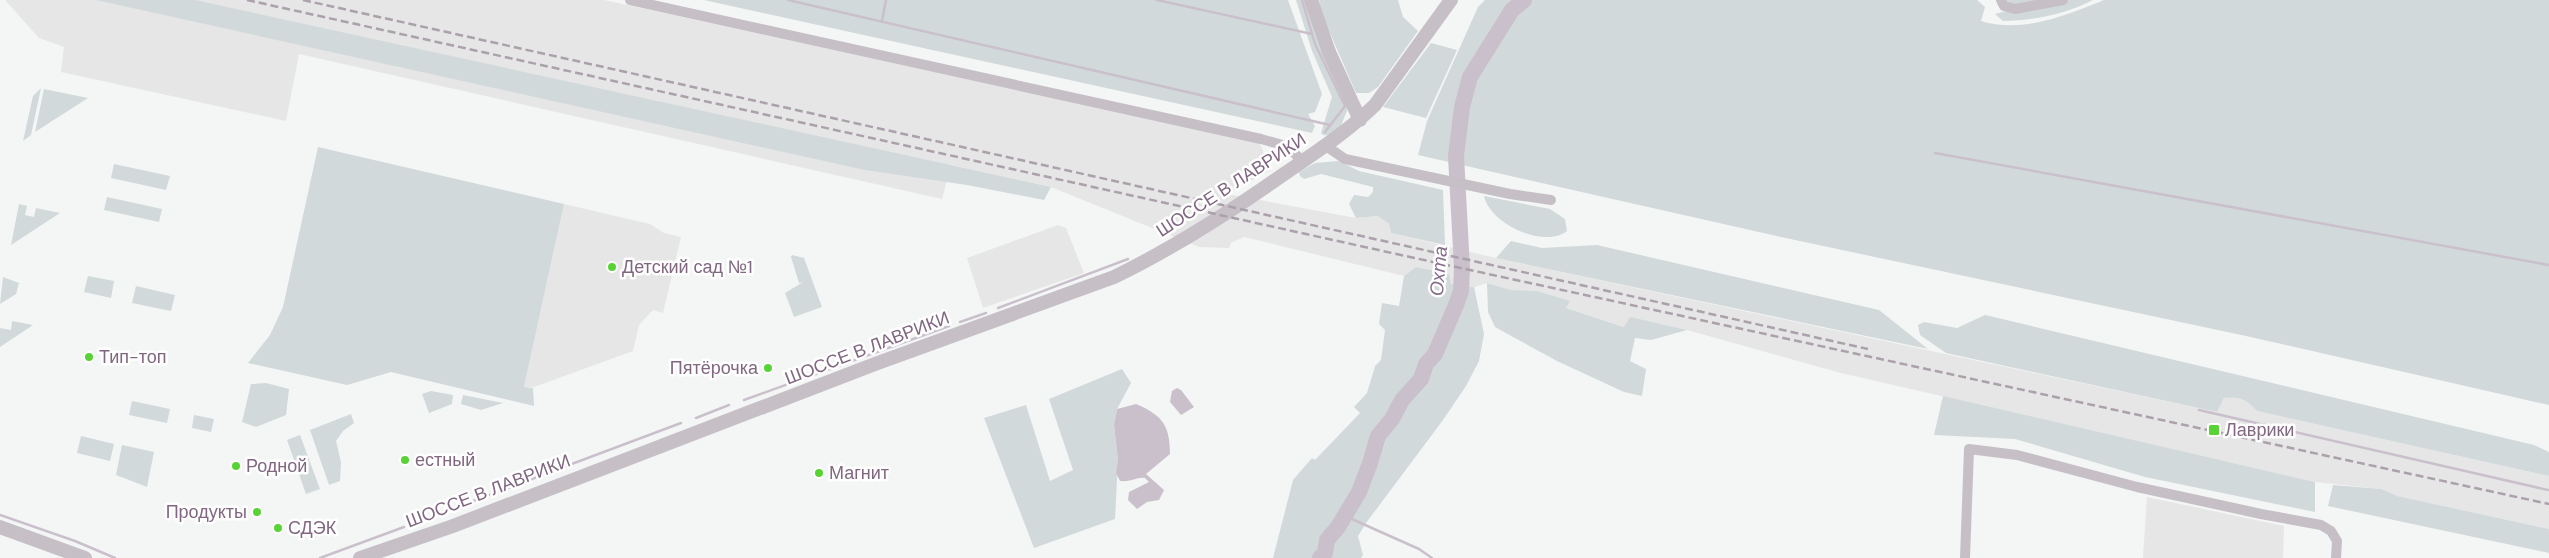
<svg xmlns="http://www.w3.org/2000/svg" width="2549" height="558" font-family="'DM Sans',sans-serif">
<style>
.built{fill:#e6e6e7}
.green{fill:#d2d9da}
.water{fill:#cac0cc}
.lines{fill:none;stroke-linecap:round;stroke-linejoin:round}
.stream{stroke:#cac0cc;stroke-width:2.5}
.river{stroke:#cac0cc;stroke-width:16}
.minor{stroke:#c6bfc6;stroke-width:10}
.tertiary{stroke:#c6bfc6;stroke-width:14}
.rail{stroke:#aba1ab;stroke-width:2.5;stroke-dasharray:8 4;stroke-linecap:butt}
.poi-dot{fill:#58d335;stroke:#fff;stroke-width:2}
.labels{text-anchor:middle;stroke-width:5;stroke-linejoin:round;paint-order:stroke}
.street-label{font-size:18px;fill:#816781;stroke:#fff}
.poi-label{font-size:18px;fill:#816781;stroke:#fff;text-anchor:start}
.water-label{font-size:19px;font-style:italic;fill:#866e8b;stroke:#fff}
</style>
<rect width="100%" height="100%" fill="#f3f6f4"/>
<path class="built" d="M5 0H604L1259 142 1271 170 1227 194 1356 218 1378 216 1389 224 1391 233 1496 258 2217 412 2224 398 2237 396 2248 401 2257 411 2549 476V529L2396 496 2381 489 2315 482 1841 373 1687 330 1630 318 1625 327 1566 308 1569 301 1537 291 1511 290 1487 283 1474 287 1451 284 1416 267 1404 276 1244 237 1231 243 1229 248 1199 247 1051 187 951 165 942 199 299 54 286 121 61 72 64 47 39 38Z
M564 204 650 224 664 233 681 237 663 313 653 310 639 325 633 351 534 387H524Z
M1058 225 1066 228 1084 273 983 308 967 258Z
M2147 497 2284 526 2283 558H2143Z"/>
<path class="green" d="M96 0H195L1051 187 1044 200 967 185 865 170Z
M704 0H1288L1322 94 1315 112 1308 114 1315 126 1312 133Z
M1296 0H1305L1320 42 1349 106 1340 128 1332 136 1323 135 1321 133 1332 97 1312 51Z
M1319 0H1398L1403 17 1418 31 1378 87 1369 93H1356L1321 12Z
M1485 0H1977L1985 7 1981 21C2022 34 2067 15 2104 0H2549V405L2246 336 1781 237 1418 155 1427 121 1478 7Z
M2006 0H2093C2063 15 2036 20 2003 21L1995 14 2014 9Z
M1431 43 1457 50 1426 118 1383 107Z
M41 88 31 135 23 141 33 96Z
M44 89 88 98 35 132Z
M318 147 564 204 524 387 533 388 534 406 391 372 347 385 248 363 270 335 283 307Z
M1339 161 1359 171 1443 190 1445 245 1391 233 1389 224 1378 216 1356 218 1349 204 1354 195 1368 197 1373 192V187L1321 174 1304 179 1300 176 1299 172 1315 163Z
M114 164 170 176 166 190 111 178Z
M1484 196 1550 209 1565 219 1567 231C1544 249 1490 224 1484 196Z
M107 197 162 209 159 222 104 210Z
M19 204 27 206 25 215 34 217 36 208 60 213 11 245Z
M1511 241 1542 248 1597 245 1879 310 1928 349 1496 258Z
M792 255 804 258 822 307 794 317 785 293 803 282 799 283 791 257Z
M1416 267 1449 274 1451 284 1474 287 1484 334 1479 361 1466 386 1443 420 1366 523 1358 536 1363 555 1361 558H1273L1293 480 1312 458 1315 460 1360 413 1354 407 1367 393 1375 366 1381 360 1385 330 1379 324 1382 303 1399 306 1404 276Z
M88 276 114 281 111 298 84 292Z
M3 277 19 283 16 294 0 304Z
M1487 283 1511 290 1537 291 1570 301 1566 308 1624 327 1630 317 1687 330 1651 340 1635 338 1630 361 1646 369 1642 396 1624 392 1557 361 1495 327 1488 312Z
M136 286 175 295 171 311 132 303Z
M1985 315 2534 445 2549 452V476L2257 411C2246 399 2240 396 2224 398L2217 412 1946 353 1920 335 1918 325 1924 322 1957 328Z
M12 321 33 325 0 347V328L11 330Z
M1122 369 1131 383 1117 409 1114 425 1118 460 1115 519 1034 548 984 418 1026 405 1050 481 1073 470 1049 399Z
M266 383 289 389 286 415 256 427 242 422 251 384Z
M431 391 453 395 452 404 429 413 422 394Z
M463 395 503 403 481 410 461 404Z
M1943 396 2315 482V512L2145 477 2015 439 1934 435Z
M132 401 170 409 167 423 129 415Z
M351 414 354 423 343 431 336 441 341 462 340 481 329 485 310 430Z
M194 415 214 419 211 432 192 428Z
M300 435 320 489 306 494 287 440Z
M81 436 114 444 110 461 77 453Z
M122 445 154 452 147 487 116 475Z
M2333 485 2381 489 2397 496 2549 529V553L2328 506Z"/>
<path class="water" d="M1177 388 1181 390 1194 407 1181 415 1170 402 1172 391Z
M1136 404C1162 415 1170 425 1170 454L1146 474 1164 490 1159 500 1147 502 1137 509 1128 500 1129 492 1149 482 1145 478C1136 477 1133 482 1120 481L1116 473 1118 460 1114 425 1117 409Z"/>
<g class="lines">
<path class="stream" d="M788 0 1330 125
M1157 0 1312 34
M1302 0 1315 44 1345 106 1325 132
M882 21 886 0
M1935 153 2549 265
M998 308 1128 259
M960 322 986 313
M744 400 949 326
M2199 410 2548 490
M696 418 729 405
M0 515 75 541 115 558
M1345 516 1419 549 1432 558
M417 522 681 423
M320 558 404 527"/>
<path class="river" d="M1320 558 1325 553 1327 540 1338 527 1359 492 1370 463 1378 436 1392 419 1402 400 1421 379 1426 364 1435 354 1456 305 1461 291 1462 268 1456 156 1462 107 1470 77 1512 10 1524 0"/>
<path class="minor" d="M630 0 1261 139 1286 146 1303 161
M2001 0 2004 6 2015 9 2063 0
M1326 146 1345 159 1510 194 1551 200
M1965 558 1969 449 2017 455 2137 487 2261 514 2321 525 2331 531 2337 541 2336 558"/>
<path class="tertiary" d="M1311 0 1329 52 1360 120
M0 527 85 558
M360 558 453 526 875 364 1114 277C1174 248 1230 212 1284 174 1316 152 1347 132 1375 105L1451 0"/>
<path class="rail" d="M247 0 1410 257 2549 504
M303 0 1868 349"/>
</g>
<g class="poi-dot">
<circle cx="612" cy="267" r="5"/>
<circle cx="89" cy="357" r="5"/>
<circle cx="768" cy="368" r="5"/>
<rect x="2208" y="424" width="12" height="12" rx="2.5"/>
<circle cx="405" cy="460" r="5"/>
<circle cx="236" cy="466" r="5"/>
<circle cx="819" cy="473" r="5"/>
<circle cx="257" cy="512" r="5"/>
<circle cx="278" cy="528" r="5"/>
</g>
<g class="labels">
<g class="street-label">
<text transform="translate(1231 185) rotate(-33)" y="6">ШОССЕ В ЛАВРИКИ</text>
<text transform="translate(867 348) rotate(-21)" y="6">ШОССЕ В ЛАВРИКИ</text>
<text transform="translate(488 491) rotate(-21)" y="6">ШОССЕ В ЛАВРИКИ</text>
</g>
<g class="poi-label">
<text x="622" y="273">Детский сад №1</text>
<text x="99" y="363">Тип-топ</text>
<text x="758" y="374" text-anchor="end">Пятёрочка</text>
<text x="2225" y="436">Лаврики</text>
<text x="415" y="466">естный</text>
<text x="246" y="472">Родной</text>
<text x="829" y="479">Магнит</text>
<text x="247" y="518" text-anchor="end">Продукты</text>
<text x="288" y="534">СДЭК</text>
</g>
<g class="water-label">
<text transform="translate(1438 271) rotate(-85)" y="7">Охта</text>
</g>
</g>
</svg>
